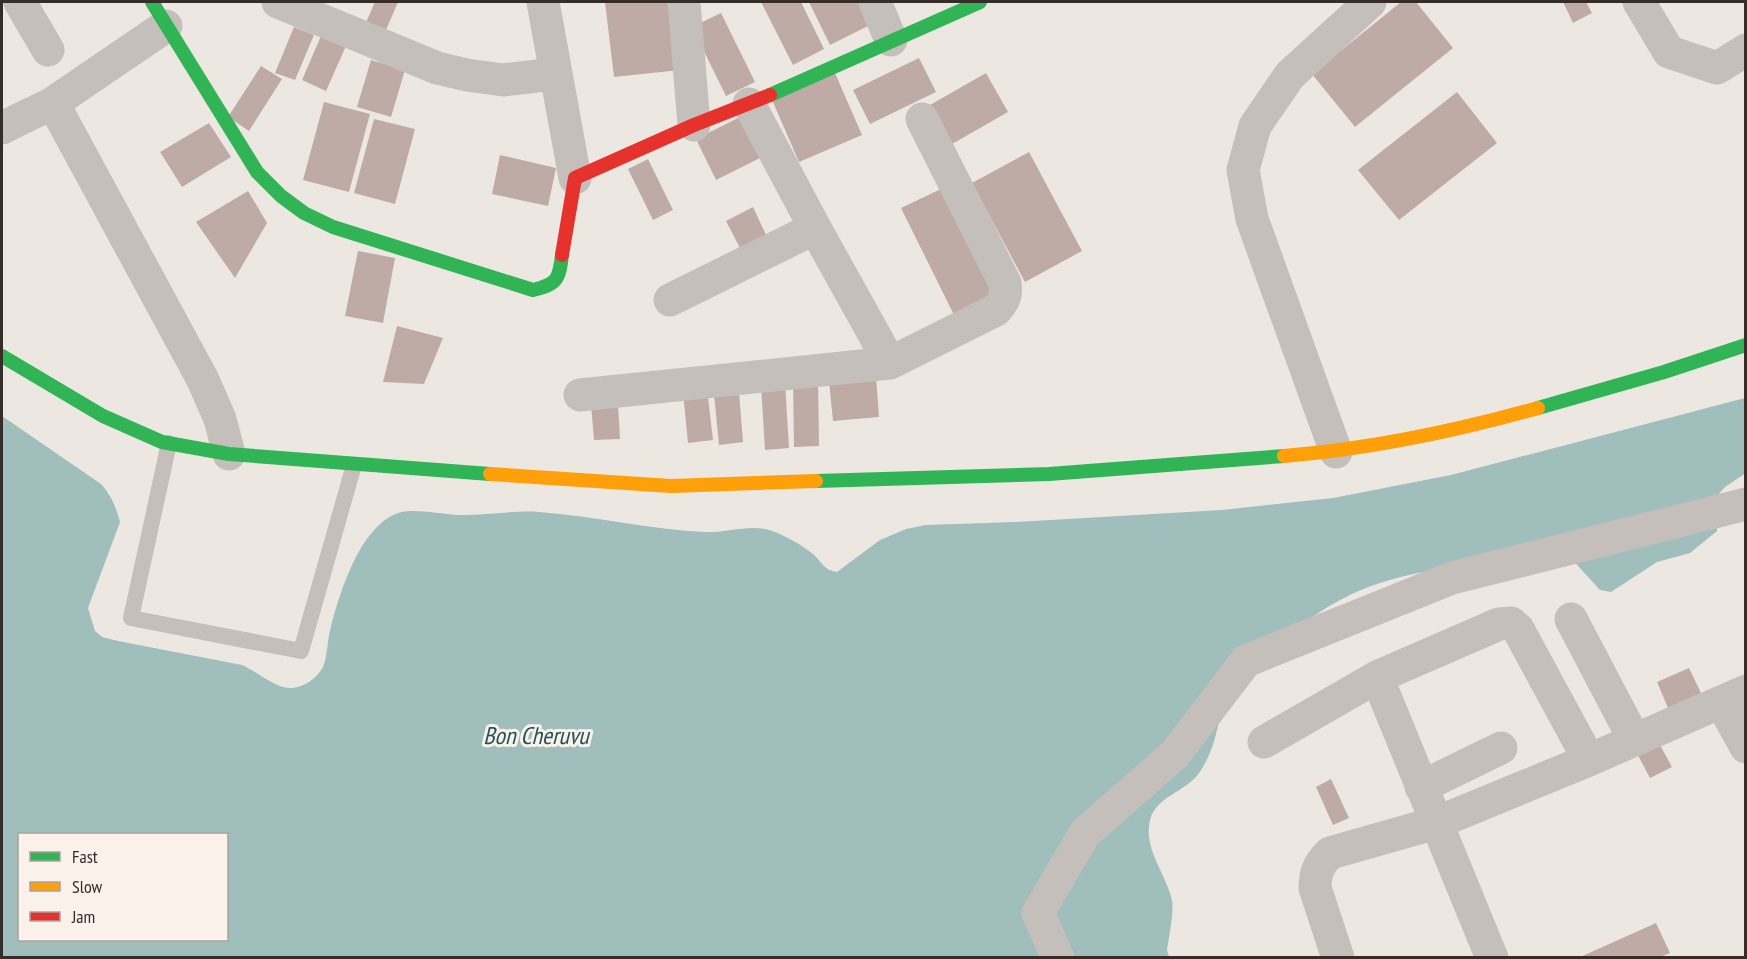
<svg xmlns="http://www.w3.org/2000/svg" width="1747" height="959" font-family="'PT Sans Narrow',sans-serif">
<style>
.water{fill:#a0bebc;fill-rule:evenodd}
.building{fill:#bfaba5}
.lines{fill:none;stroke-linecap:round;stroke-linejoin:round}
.lane{stroke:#c5bfbb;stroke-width:16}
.street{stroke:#c5bfbb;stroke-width:33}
.fast{stroke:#30b455;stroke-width:14}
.slow{stroke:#ff9f0a;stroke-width:14}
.jam{stroke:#e5322d;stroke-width:14}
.labels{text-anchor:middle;stroke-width:6;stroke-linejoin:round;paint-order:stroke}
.water-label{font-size:24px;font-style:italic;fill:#225455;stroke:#f9f1ea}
</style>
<rect width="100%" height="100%" fill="#ede7e2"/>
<path class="water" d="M1745 398 1746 473 1725 487 1717 496V531L1690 553 1657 562 1611 592 1600 590 1569 556C1500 563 1414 564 1350 595 1304 617 1265 654 1225 685 1220 715 1217 748 1199 773 1186 792 1156 796 1150 820 1143 849 1166 874 1172 900 1174 912 1169 937 1167 950L1169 957 2 958V416L101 484C111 495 116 507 120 522L88 608 95 631 102 637 118 641 242 665C256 671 277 689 290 688 304 688 317 678 323 667 328 655 327 639 331 627 340 591 362 521 402 512 416 509 442 514 457 515 484 516 512 510 539 512 595 516 650 530 706 532 726 533 749 524 769 530 785 535 800 544 813 554 823 563 822 569 837 572L880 540 906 529 926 525 1015 522 1222 510 1333 498 1451 475ZM20 834H226V940H20Z"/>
<path class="building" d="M375 2H398L383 37 363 29Z
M605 2H670L680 70 614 77Z
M761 2H801L824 49 793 65Z
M809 2H866L876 22 830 45Z
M1401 2H1416L1453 48 1355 127 1312 74Z
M1563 2H1586L1592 13 1573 23Z
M721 13 755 82 726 96 692 27Z
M294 27 314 35 295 80 275 73Z
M321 36 346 46 326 91 302 80Z
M919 58 936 92 870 124 853 90Z
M371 60 405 70 391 117 357 107Z
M261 66 282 79 249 131 228 117Z
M835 73 862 135 799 162 772 100Z
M986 73 1008 112 945 148 923 109Z
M1457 92 1497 143 1399 220 1358 170Z
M324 102 370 114 349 192 303 180Z
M748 113 768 154 716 180 696 139Z
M374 119 415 129 395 204 354 193Z
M209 123 231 157 182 187 160 152Z
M1029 152 1082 251 1025 282 972 183Z
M500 155 556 168 548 206 492 194Z
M648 159 673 210 653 220 628 169Z
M943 188 998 301 957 321 901 208Z
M248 191 267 223 235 278 196 222Z
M753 207 769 241 743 254 726 221Z
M358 251 395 258 383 323 345 316Z
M397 326 443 338 424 384 383 382Z
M818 377 819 446 794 447 793 378Z
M876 377 879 417 833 421 829 381Z
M785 383 789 448 765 450 761 385Z
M707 389 713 440 688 443 683 392Z
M739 392 743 442 719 445 714 394Z
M618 404 620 439 594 440 591 405Z
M1689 668 1701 693 1668 708 1657 682Z
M1654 734 1672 767 1650 778 1633 746Z
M1331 779 1349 818 1333 825 1316 787Z
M1656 923 1670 953 1658 958H1578Z"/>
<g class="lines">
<path class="lane" d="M169 443 131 618 301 651 354 465"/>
<path class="street" d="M20 2 48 50
M278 2 437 68 467 75 503 80 555 74
M543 2 575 178
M684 2 694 125
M875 2 891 40
M1639 2 1669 52 1717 68 1746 50
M53 103 203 380 220 419 229 454
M749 104 815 228 890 363
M2 128 53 103 166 26
M670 300 815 228
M580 395 890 363 996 310C1004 301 1007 295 1005 283L922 119
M1336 452 1252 219 1243 170 1255 126 1290 75 1370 2
M1571 619 1634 739
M1721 702 1746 747
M1264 742 1377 677
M1421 787 1501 748
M1058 958 1038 913 1085 833 1175 754 1246 661 1452 578 1746 504
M1338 958 1315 888C1315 872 1319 864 1330 853L1436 823 1589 760 1746 691
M1492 958 1377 677 1499 624 1511 623 1518 629 1589 760"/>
<path class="fast" d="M152 2 257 172 281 196 304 213 333 227 533 290C558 284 559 279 562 255
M770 95 980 2
M2 356 103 416 162 442 229 454 490 474
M1538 408 1664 372 1746 345
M816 481 1049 474 1284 456"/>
<path class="slow" d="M1284 456C1370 449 1456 431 1538 408
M490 474 671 486 816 481"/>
<path class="jam" d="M562 255 575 178 694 125 770 95"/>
</g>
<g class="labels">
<g class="water-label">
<text x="536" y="744">Bon Cheruvu</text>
</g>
</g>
<rect width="1747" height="959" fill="none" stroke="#362d29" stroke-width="6"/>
<rect x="18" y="833" width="210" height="108" fill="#f9f1ea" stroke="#aba39d" stroke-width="1.5"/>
<rect x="30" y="852" width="30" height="9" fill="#30b455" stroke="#aba39d" stroke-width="1.5"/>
<text x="72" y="863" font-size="18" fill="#362d29">Fast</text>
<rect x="30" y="882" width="30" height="9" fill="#ff9f0a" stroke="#aba39d" stroke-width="1.5"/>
<text x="72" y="893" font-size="18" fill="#362d29">Slow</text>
<rect x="30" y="912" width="30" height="9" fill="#e5322d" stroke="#aba39d" stroke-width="1.5"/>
<text x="72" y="923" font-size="18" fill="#362d29">Jam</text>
</svg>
